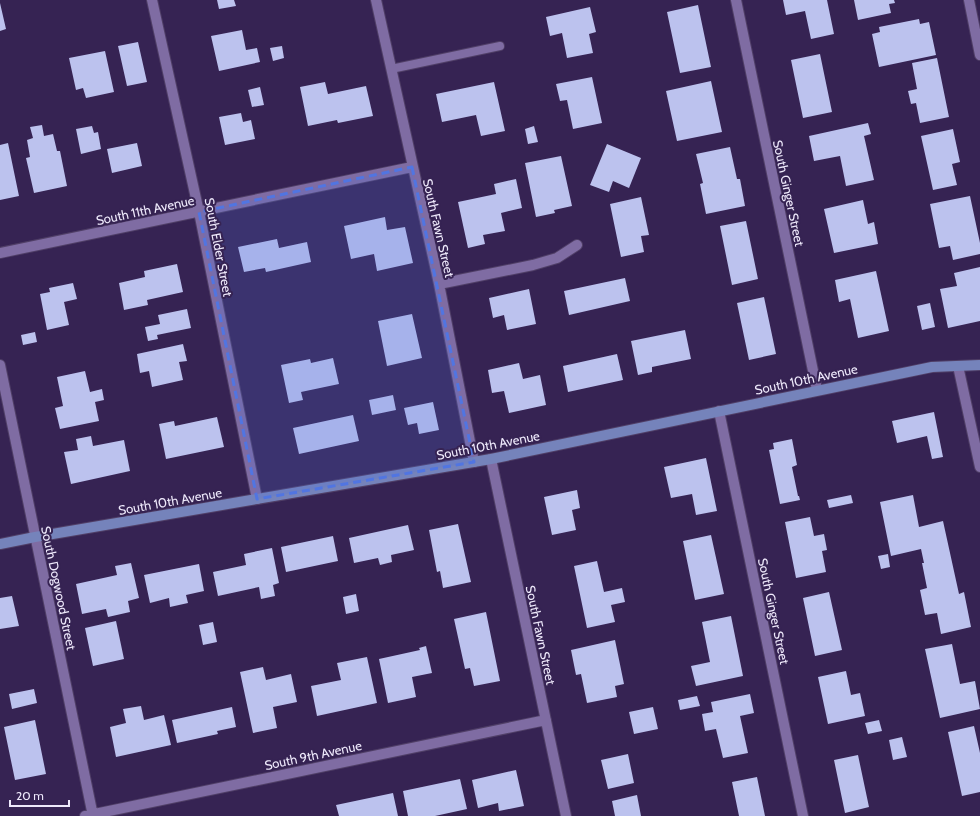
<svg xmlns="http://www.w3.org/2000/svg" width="980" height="816" font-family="Cabin,sans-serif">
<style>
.building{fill:#bcc2ee}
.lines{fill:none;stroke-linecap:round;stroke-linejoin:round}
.service-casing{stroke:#503f67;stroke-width:10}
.minor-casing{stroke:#503f67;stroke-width:12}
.secondary-casing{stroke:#503f67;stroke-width:12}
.service{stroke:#7f6ca3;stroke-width:8}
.minor{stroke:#7f6ca3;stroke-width:10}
.secondary{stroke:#7583bb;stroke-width:10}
.marked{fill:#5175e1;fill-opacity:0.2;stroke:#5175e1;stroke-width:3;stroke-dasharray:8 5;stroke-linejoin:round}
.labels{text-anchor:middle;stroke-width:4;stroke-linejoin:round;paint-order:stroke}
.street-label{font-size:13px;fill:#eee9fb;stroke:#362353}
</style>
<rect width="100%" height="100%" fill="#362353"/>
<path class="building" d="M217 0H234L236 6 219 9Z
M783 0H827L834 34 811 39 805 11 786 15Z
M854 0H894L895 3 889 4 891 13 858 20Z
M0 3 6 29 0 31Z
M698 5 711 67 680 73 667 12Z
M590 7 596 32 589 34 593 53 567 58 562 33 550 36 546 17Z
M919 19 920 24 929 22 936 55 879 67 872 34 880 32 879 27Z
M242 30 246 50 257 48 260 62 219 71 211 36Z
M138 42 147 82 127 86 118 46Z
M282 46 284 58 273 61 270 48Z
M105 51 114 92 86 98 83 88 76 90 69 58Z
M820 54 832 112 803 118 791 60Z
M937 58 949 117 920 123 916 103 911 104 908 91 917 89 912 63Z
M592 77 602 123 573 129 567 100 560 101 556 84Z
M711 81 722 132 677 141 666 91Z
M325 82 328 94 366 86 373 116 338 123 337 120 308 126 300 87Z
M494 82 505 131 481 136 476 115 442 122 436 94Z
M260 87 264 105 252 107 248 90Z
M241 113 243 122 251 120 255 139 225 145 219 117Z
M868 123 871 134 864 136 874 180 846 186 840 156 814 161 809 136Z
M42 125 44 136 53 134 57 151H60L67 186 34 193 26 158 30 157 27 140 33 138 30 127Z
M92 126 94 133 98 132 101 149 81 154 76 129Z
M534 126 538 142 528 144 525 129Z
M953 129 960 162 952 164 957 185 933 190 921 136Z
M8 143 19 196 0 200V145Z
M137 143 142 166 112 173 107 149Z
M607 144 641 158 629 188 613 181 609 192 590 185Z
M730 147 737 179H740L745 206 706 214 700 184 703 183 696 154Z
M561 156 572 206 554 210 555 213 536 217 525 163Z
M516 179 522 208 501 213 505 231 483 235 485 244 468 248 458 202 496 194 494 184Z
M970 196 980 243V254L953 260 950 246 939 248 930 204Z
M641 197 649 235 641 236 644 252 621 257 610 204Z
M863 200 868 224 874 222 878 244 834 253 824 209Z
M385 217 387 230 405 227 413 263 377 271 374 254 351 259 344 226Z
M746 221 758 279 732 285 720 226Z
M277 239 279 248 307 242 311 262 266 272 265 268 244 272 238 247Z
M177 264 183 292 147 300 148 305 124 310 119 283 145 277 144 271Z
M980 267V321L948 328 940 289 957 286 954 273Z
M876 271 889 331 858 338 850 299 839 302 835 280Z
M625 278 630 301 569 315 564 291Z
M73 283 77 299 64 302 69 325 47 330 40 294 50 292 49 288Z
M529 289 536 324 507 330 504 315 493 318 489 298Z
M764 297 776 354 749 360 737 303Z
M930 303 935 327 922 330 917 306Z
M187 309 191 328 157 335 158 339 148 341 145 327 160 324 158 315Z
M412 314 422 358 387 366 378 321Z
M685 330 691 359 652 367V372L638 375 631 341Z
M35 332 37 342 23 345 21 335Z
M183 344 187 361 179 362 183 380 152 387 149 371 140 373 137 354Z
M617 354 623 380 568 392 563 366Z
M333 358 339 384 301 392 303 400 289 403 281 365 310 359 311 363Z
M519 363 523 379 540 375 546 405 509 413 504 391 492 393 488 370Z
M85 371 90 392 102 389 104 400 95 402 99 421 60 429 55 408 63 406 57 377Z
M393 395 396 410 372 415 369 400Z
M433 402 439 430 419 434 417 423 408 425 404 408Z
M934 412 943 457 932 459 927 436 897 443 892 421Z
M353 415 359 441 299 454 293 428Z
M217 417 224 447 166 459 159 424 174 421 175 426Z
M91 436 93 446 124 440 130 471 71 484 64 452 78 450 76 439Z
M792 439 797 465 792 467 798 496H799L800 500 780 504 769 450 774 449 773 443Z
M706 458 717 511 696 515 692 494 671 498 664 467Z
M577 490 580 508 572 510 576 530 552 535 544 497Z
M851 495 853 503 829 508 827 500Z
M913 495 919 527 943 521 959 594 964 592 971 627 941 634 937 613 925 615 920 590 927 588 922 563H924L921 549 891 556 880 502Z
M810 517 814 536 824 534 827 550 822 551 826 572 796 578 785 522Z
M458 524 471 582 443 588 440 571 437 572 429 530Z
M408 525 414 550 391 555 392 562 380 565 378 558 354 563 349 538Z
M711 535 724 594 695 600 683 541Z
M333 536 338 561 286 572 281 547Z
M272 548 279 583 273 585 275 596 261 599 259 587 218 596 213 572 246 565 244 554Z
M888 554 890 567 881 569 878 556Z
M597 561 604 592 622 588 625 602 611 605 615 622 587 628 574 566Z
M131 563 139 598 128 601 130 612 108 617 106 609 82 614 76 584 117 575 115 566Z
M199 564 204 591 186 595 188 603 170 607 169 598 150 603 144 575Z
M829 592 842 650 815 656 803 598Z
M356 594 359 611 346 614 343 597Z
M12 596 19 626 0 629V598Z
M486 612 500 681 474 686 470 668 465 669 454 619Z
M731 616 743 676 696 686 691 666 710 662 702 622Z
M116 621 124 659 93 666 85 628Z
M213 622 217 642 203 645 199 625Z
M615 640 624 684 615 686 617 697 587 703 581 674 576 675 571 650Z
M952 644 960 684 975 681 980 709 940 718 925 649Z
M426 646 432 673 412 677 416 697 388 703 379 659 420 650 419 648Z
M367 657 377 703 317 716 311 686 341 680 337 663Z
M263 667 266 680 291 674 297 702 273 707 277 728 253 733 240 672Z
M846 671 851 695 860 693 865 716 828 724 818 677Z
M34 689 37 703 12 709 9 694Z
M750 694 754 713 740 716 748 753 723 758 716 729 705 731 702 714 713 712 711 702Z
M697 696 700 706 680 710 678 700Z
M141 706 144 720 164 715 171 745 116 757 110 727 126 723 123 709Z
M232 707 236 727 217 731 218 734 177 743 172 720Z
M653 707 658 729 634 734 629 712Z
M35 720 46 774 15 780 4 727Z
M879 720 882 731 868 734 865 723Z
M974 726 980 753V792L962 796 948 732Z
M902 737 907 757 893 760 889 740Z
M628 754 634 783 608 789 601 760Z
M858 755 869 807 845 813 834 760Z
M516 770 524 806 499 811 498 803 478 808 472 780Z
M757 777 765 816H739L732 782Z
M460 779 467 809 435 816H408L403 791Z
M393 793 398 816H339L336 805Z
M637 795 641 816H615L612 801Z"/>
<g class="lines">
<defs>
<path id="service" d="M391 69 500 46"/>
<path id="minor" d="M152 0 199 212 257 499
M376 0 439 284 474 462
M736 0 817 390
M969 0 980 55
M0 253 412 167
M439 284 533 265 557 258 577 245
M0 365 93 816
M958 366 980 467
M719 411 803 816
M491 459 566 816
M85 816 546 720"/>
<path id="secondary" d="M0 544 35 537 491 459 932 367 980 365"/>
</defs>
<use href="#service" class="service-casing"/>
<use href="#minor" class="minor-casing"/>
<use href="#secondary" class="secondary-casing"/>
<use href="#service" class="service"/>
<use href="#minor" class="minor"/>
<use href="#secondary" class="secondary"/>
</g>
<path class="marked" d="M412 167 474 462 257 499 199 212Z"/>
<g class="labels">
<g class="street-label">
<text transform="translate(789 193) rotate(78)" y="5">South Ginger Street</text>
<text transform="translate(145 210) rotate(-12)" y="5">South 11th Avenue</text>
<text transform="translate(439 228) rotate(77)" y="5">South Fawn Street</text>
<text transform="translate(219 247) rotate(79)" y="5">South Elder Street</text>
<text transform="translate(806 379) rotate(-12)" y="5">South 10th Avenue</text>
<text transform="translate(488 445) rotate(-11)" y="5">South 10th Avenue</text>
<text transform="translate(170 501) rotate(-10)" y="5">South 10th Avenue</text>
<text transform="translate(59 588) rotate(78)" y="5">South Dogwood Street</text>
<text transform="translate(774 611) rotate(78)" y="5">South Ginger Street</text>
<text transform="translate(541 635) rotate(78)" y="5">South Fawn Street</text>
<text transform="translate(313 755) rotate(-12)" y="5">South 9th Avenue</text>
</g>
</g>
<path d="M10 800v6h59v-6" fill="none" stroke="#eee9fb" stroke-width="2"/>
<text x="16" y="800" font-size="12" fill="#eee9fb" stroke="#362353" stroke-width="3" paint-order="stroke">20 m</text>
</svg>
